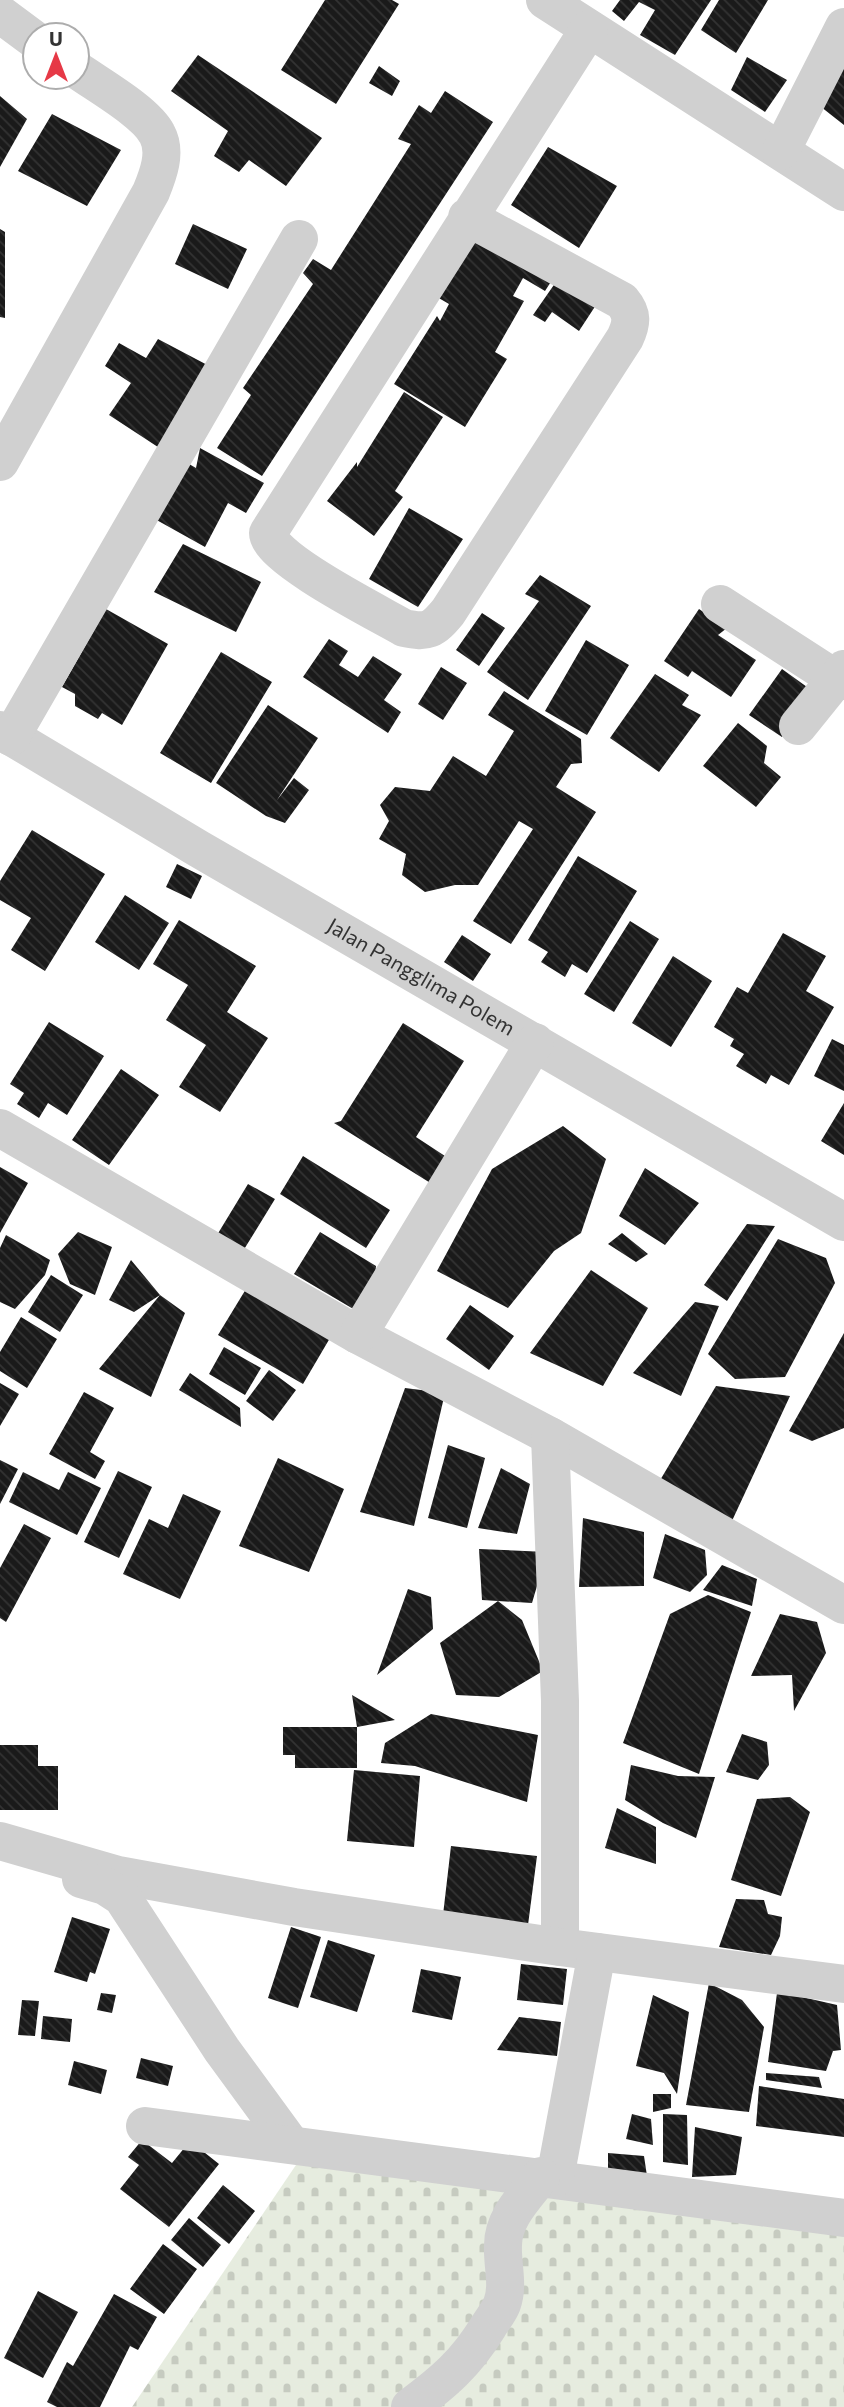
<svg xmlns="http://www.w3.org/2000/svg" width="844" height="2407" font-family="Commissioner,sans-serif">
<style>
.cemetery{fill:url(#cemetery-stones)}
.building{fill:url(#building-back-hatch)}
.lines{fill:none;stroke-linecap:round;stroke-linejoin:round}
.minor{stroke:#d0d0d0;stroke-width:38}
.labels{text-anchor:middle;stroke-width:7;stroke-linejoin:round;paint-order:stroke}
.street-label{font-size:21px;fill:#333;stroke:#fff}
</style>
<defs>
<pattern id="cemetery-stones" width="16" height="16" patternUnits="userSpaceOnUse" patternTransform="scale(1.75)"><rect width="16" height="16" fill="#e6ecdf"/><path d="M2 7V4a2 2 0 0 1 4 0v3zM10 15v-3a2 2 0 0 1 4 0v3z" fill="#c6cbc0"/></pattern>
<pattern id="building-back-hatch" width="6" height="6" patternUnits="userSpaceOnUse" patternTransform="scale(1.75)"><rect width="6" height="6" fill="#1a1a1a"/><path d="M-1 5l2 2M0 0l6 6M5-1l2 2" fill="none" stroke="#333"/></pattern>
</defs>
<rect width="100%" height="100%" fill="#fff"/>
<path class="cemetery" d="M298 2162 844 2228V2407H132Z"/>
<path class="building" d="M325 0H392L399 4 336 104 281 70Z
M620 0H711L675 55 640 35 655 10 639 2 624 21 612 11Z
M719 0H768L736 53 701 30Z
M198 55 322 138 286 186 249 160 239 172 214 156 228 131 171 91Z
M844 56V125L816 103Z
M747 57 787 80 765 112 731 90Z
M379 66 400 81 392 96 369 83Z
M445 91 493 122 262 476 217 448 251 395 243 388 313 284 303 273 313 259 331 270 411 144 398 139 419 105 431 113Z
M0 96 27 119 0 167Z
M52 114 121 150 87 206 18 171Z
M548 147 617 186 579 248 511 205Z
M193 224 247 249 228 289 175 264Z
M0 229 5 232V318L0 317Z
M474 233 554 277 545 291 523 278 513 296 524 301 495 352 507 359 465 427 394 384 437 316 440 321 449 304 437 297Z
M558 279 596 305 579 331 552 312 545 322 533 315Z
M158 339 213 368 164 451 109 415 131 383 105 366 119 343 146 358Z
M404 392 443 417 395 491 403 497 374 536 327 501 357 462V467Z
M200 448 264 483 246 513 228 503 205 547 153 518 184 461 196 468Z
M409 508 463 539 418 607 369 579Z
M183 544 261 582 236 632 154 592Z
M540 575 591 606 528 700 487 672 539 601 525 594Z
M106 609 168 644 122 725 102 713 98 719 75 706V694L62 687Z
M699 609 727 628 718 635 756 660 731 697 692 671 688 677 664 661Z
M482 613 505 628 479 666 456 650Z
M329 639 348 651 339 665 358 677 373 656 402 674 384 700 401 712 388 733 303 677Z
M586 640 629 665 587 735 545 711Z
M221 652 272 682 211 783 160 753Z
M441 667 467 683 443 720 418 704Z
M782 669 814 692 782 737 749 715Z
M655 674 689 695 682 705 701 715 659 772 610 738Z
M504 691 581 739 582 763 571 764 556 787 596 812 511 944 473 921 533 829 519 821 478 885H455L425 892 402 875 406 854 379 839 389 821 380 805 395 787 430 791 453 756 486 776 514 731 488 715Z
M268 705 318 738 277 800 294 778 309 790 285 823 266 816 216 783Z
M738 723 767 746 764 763 781 777 756 807 703 766Z
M32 830 105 874 45 971 11 950 31 918 0 900V881Z
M578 856 637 891 587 973 572 964 565 977 541 962 548 952 528 940Z
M177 864 202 876 191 899 166 887Z
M125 895 169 923 139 970 95 942Z
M179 920 256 966 227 1012 268 1038 220 1112 179 1087 206 1045 166 1020 188 985 153 964Z
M630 921 659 939 614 1012 584 994Z
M783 933 826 956 806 991 834 1007 789 1085 771 1075 766 1084 736 1066 744 1054 730 1046 734 1039 714 1027 737 987 748 993Z
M462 935 491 954 473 981 444 962Z
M673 956 712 981 671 1047 632 1023Z
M49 1022 104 1056 67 1115 48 1103 39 1118 17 1104 24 1093 10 1084Z
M403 1023 464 1061 416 1137 448 1158 432 1184 334 1123 341 1121Z
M832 1039 844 1045V1091L814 1076Z
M121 1069 159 1095 109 1165 72 1140Z
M844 1103V1155L821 1141Z
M563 1126 606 1159 581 1233 554 1251 508 1308 437 1271 492 1169Z
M303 1156 390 1210 366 1248 280 1194Z
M0 1167 28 1183 0 1233Z
M645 1168 699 1203 665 1245 619 1216Z
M248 1184 275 1199 243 1251 217 1235Z
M747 1224 775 1226 727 1301 704 1285Z
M78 1232 112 1247 95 1295 70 1284 58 1254Z
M320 1232 376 1266 374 1294 355 1310 294 1274Z
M622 1233 648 1254 636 1262 608 1244Z
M6 1235 50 1260 45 1275 15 1309 0 1302V1248Z
M778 1239 826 1258 835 1283 785 1377 735 1379 708 1354Z
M131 1260 160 1295 134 1312 109 1300Z
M591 1270 648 1308 603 1386 530 1353Z
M51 1275 83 1295 60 1332 28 1312Z
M246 1289 330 1338 303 1384 218 1335Z
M160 1295 185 1313 151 1397 99 1369Z
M695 1302 719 1306 681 1396 633 1373Z
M470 1305 514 1336 489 1370 446 1339Z
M21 1317 57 1339 27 1388 0 1371V1352Z
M844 1333V1428L812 1441 789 1431Z
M224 1347 261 1368 245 1395 209 1374Z
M269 1370 296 1390 273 1421 246 1401Z
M190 1373 240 1408 241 1427 179 1390Z
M0 1383 19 1394 0 1426Z
M716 1386 790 1396 731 1523 659 1482Z
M405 1388 445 1393 414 1526 360 1512Z
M84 1392 114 1408 90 1452 105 1461 95 1479 49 1454Z
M448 1445 485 1458 467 1528 428 1518Z
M278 1458 344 1489 309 1572 239 1546Z
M0 1460 18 1469 0 1504Z
M501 1468 530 1484 517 1534 478 1528Z
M118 1471 152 1487 119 1558 84 1542Z
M23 1472 59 1490 68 1472 101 1488 77 1535 9 1502Z
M183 1494 221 1511 180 1599 123 1574 149 1519 168 1528Z
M583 1518 644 1532V1586L579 1587Z
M24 1524 51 1538 6 1622 0 1618V1568Z
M665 1534 705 1550 707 1575 690 1592 653 1578Z
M479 1549 547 1552 532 1603 498 1601 522 1620 543 1671 499 1697 456 1695 440 1643 498 1601 482 1600Z
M722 1565 757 1579 752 1606 703 1590Z
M408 1589 431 1597 433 1629 377 1675Z
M708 1595 751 1612 699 1774 623 1743 670 1614Z
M780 1614 817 1622 826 1653 794 1711 792 1675 751 1676Z
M352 1695 395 1720 357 1727Z
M431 1714 538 1735 527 1802 415 1766 381 1763 385 1743Z
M283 1727H357V1768H295V1755H283Z
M742 1734 767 1742 769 1765 758 1780 726 1772Z
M0 1745H38V1766H58V1810H0Z
M631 1765 678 1776 715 1777 696 1838 663 1823 625 1800Z
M354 1770 420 1776 414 1847 347 1841Z
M790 1797 810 1812 781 1896 731 1880 757 1799Z
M617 1808 656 1827V1864L605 1848Z
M451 1846 537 1856 528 1925 443 1915Z
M736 1899 764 1900 768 1914 782 1917 780 1936 771 1955 719 1947Z
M72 1917 110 1929 95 1974 90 1972 87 1982 54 1972Z
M291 1927 321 1937 298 2008 268 1998Z
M328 1940 375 1955 357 2012 310 1997Z
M521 1964 567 1969 563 2005 517 2000Z
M421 1969 461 1977 452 2020 412 2012Z
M709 1983 742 2000 764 2027 749 2112 686 2105Z
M101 1993 116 1995 112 2013 97 2010Z
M777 1993 789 1994 837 2005 841 2050 833 2051 826 2071 768 2062Z
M653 1995 689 2012 677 2094 664 2073 636 2066Z
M22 2000 39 2001 35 2036 18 2035Z
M43 2016 72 2019 70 2042 41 2039Z
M519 2017 561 2022 557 2056 497 2050Z
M141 2058 173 2066 168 2086 136 2078Z
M74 2061 107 2070 101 2094 68 2085Z
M766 2073 819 2077 822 2088 766 2080Z
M759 2086 844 2099V2137L756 2126Z
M653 2094H671V2108L653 2112Z
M632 2114 651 2119 653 2145 626 2139Z
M663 2114 687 2115 688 2165 663 2162Z
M695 2127 742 2137 736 2175 692 2177Z
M142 2140 172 2163 190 2141 219 2164 169 2227 120 2189 139 2165 128 2157Z
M608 2153 644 2156 647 2176 608 2172Z
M223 2185 255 2211 229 2244 197 2218Z
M189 2218 221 2245 203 2267 171 2240Z
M163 2244 197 2269 164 2314 130 2289Z
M38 2291 78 2312 43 2378 4 2358Z
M114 2294 157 2317 138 2350 130 2346 100 2407H57L47 2402 67 2362 73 2366Z"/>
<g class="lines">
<g class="minor">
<path d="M545 0 844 192"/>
<path d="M0 14 35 40"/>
<path d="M781 151 844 27"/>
<path d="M467 217 622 301C633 314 632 323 625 338L448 612C433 630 428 633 404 628 380 614 268 558 268 533L589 29"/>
<path d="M0 462 151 192C158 175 167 152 157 134 146 112 98 85 77 70"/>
<path d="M720 604 836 679"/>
<path d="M798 726 844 669"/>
<path id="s1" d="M0 730 199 849 844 1222"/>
<path d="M11 737 299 239"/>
<path d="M0 1128 358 1335 550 1436 844 1605"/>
<path d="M358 1335 535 1042"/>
<path d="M550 1436 560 1701V1947"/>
<path d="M0 1841 118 1875 294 1907 560 1947 844 1984"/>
<path d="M81 1879 105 1886 122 1897 222 2050 290 2143"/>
<path d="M145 2126 844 2218"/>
<path d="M555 2178 597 1952"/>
<path d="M410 2407C444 2382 466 2363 488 2327 492 2320 499 2312 502 2304 509 2285 502 2265 503 2245 503 2218 525 2197 541 2176"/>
</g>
</g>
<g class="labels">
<g class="street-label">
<text dy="7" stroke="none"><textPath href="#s1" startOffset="488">Jalan Pangglima Polem</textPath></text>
</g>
</g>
<g transform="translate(56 56)"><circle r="33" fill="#ffffff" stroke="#adadad" stroke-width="2"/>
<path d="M0-5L12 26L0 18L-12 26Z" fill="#e63946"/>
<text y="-10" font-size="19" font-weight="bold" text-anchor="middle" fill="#333333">U</text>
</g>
</svg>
